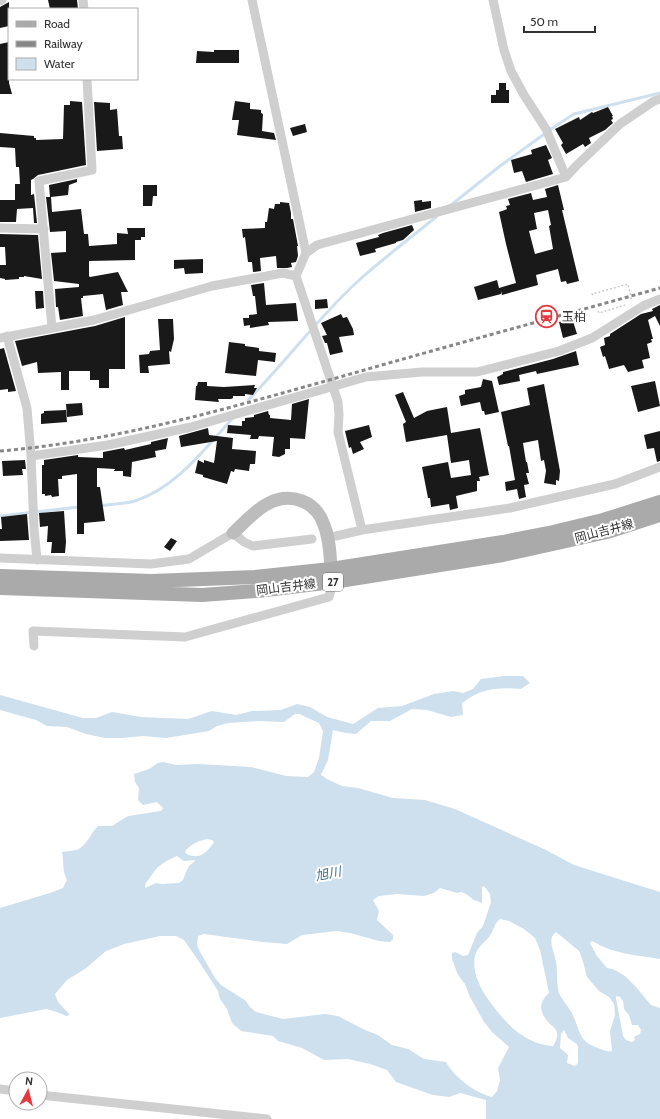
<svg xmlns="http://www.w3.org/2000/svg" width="660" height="1119" font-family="Cabin,'Noto Sans JP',sans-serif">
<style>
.water{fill:#cee0ed;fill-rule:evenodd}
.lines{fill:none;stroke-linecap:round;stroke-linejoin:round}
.stream{stroke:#cee0ed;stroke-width:3}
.building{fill:#191919;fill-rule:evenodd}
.path{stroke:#ccc;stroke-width:1.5;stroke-dasharray:2 2;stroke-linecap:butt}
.street{stroke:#cfcfcf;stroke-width:9}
.secondary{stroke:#bcbcbc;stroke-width:13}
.primary{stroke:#aaa;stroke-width:14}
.rail{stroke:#878787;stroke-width:3;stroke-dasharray:4 3;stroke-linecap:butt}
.labels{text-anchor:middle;stroke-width:4;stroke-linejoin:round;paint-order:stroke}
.shield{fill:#fff;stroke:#707070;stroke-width:1}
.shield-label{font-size:11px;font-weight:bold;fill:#323232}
.poi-label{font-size:12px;fill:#323232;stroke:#fff;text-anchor:start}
.street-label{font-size:12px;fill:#323232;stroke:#fff}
.water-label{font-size:13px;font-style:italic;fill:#3f7095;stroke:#fff}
</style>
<rect width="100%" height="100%" fill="#fff"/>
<path class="water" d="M504 676H523L530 683 521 689C497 687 482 688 462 703L463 715 451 717 427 710 412 709 390 721H371L356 734 346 733 333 730 328 760 321 775 327 779 342 786 358 788 393 798 425 800 455 809 546 850 574 865 660 892V959C636 955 613 954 592 941L590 943 597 956 607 968 613 969 625 976 636 987 651 1005 660 1008V1119H486V1100L460 1093 449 1097 433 1095 396 1082 387 1070 370 1064 348 1059 324 1060 302 1048 278 1041 273 1036 241 1031 232 1023 227 1009 220 999 218 991 198 960 184 940 176 936H160L124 944 106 951 85 969 67 980 55 994 58 1002 70 1015 66 1016 57 1012 46 1009 0 1018V908L50 893 63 888 67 880C62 871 64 862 62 852 67 851 75 851 79 849 88 843 91 833 98 826H112L128 816 161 811 163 808 157 802 143 805 138 800 139 788 135 782 134 774 149 769 158 763 163 762 176 765 198 764 251 767 286 776 308 777 314 772 319 758 323 731 319 723 299 714H295L284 722 259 721 228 723 217 726 209 731 166 738 143 736 122 738H105L86 734 67 727 47 726 36 720 0 710V695L83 718H96L112 712 141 717 188 719 212 711 236 715 252 711 281 710 297 704 310 707 327 717 353 724 378 708 402 706 434 694 453 691 463 693 473 689 481 679ZM207 839 212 840 214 842C207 853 198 861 185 853L186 850C192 844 198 841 207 839ZM177 856 184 861 194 860 195 861 189 866 186 872 183 880 179 883 162 884 156 883 145 888C145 883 146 883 149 879 157 866 163 862 177 856ZM484 886 490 894 491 902 483 926 477 933 468 955 463 956 455 952 452 953V959L458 975 465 984 470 997 484 1022 492 1032 509 1047 498 1068 500 1080 497 1091 492 1097C474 1092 455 1078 446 1062L424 1059 408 1049 392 1045 378 1035 365 1030 338 1016 325 1014 283 1019 256 1012 250 1007 246 1001 221 985 215 978 199 950 197 945 198 936 204 934 263 942 287 944 302 935 337 931 350 933 379 941 390 942 393 939V935L377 920 379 911 373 900 379 896 397 894 424 896 434 893 440 888 457 893 461 892 466 894 474 900 482 903V887ZM500 919 509 921 524 929 535 938 540 950 549 993C538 1003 539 1012 549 1023 551 1025 555 1028 556 1030 559 1036 556 1041 553 1046 541 1045 532 1042 522 1035 509 1028 484 997 479 983 475 976 473 964 475 956 477 947 483 944 489 937 494 931 494 923 500 919ZM556 932 579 951 582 958 587 977 599 991 609 997 614 1004 615 1015 610 1031 612 1051C607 1052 603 1050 598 1048 578 1042 580 1029 572 1013 568 1006 562 1000 559 993 556 983 558 972 556 962 555 952 546 939 556 932ZM616 996 620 997 623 1001 624 1009 629 1015 632 1025H638L641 1030 640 1034 634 1037 635 1040 632 1042 626 1040 623 1036 616 998ZM564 1030 568 1038 577 1044 578 1047V1063L575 1066 567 1063 568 1055 560 1048 561 1034Z"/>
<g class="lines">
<path class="stream" d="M551 129 574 114 660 93
M451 205 500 166 543 135
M248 400C285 363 317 319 356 283 381 260 409 239 436 217
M99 506C111 504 124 504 135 501 176 488 205 448 233 418
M0 516 79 507"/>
</g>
<path class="building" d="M48 0H77L78 9H50Z
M9 2V26L0 28V7Z
M9 42V83L12 94H0V44Z
M214 50H239V63H196L197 51 214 52Z
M499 83H506V90H509V103H491V95H496V90H499Z
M70 101 82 102 86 165 38 175 33 179 31 180V195L34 194 37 223H34L33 208 17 209 16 222H0V200H15V184H20L19 167H16L15 148 0 147V133L34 136V138H36V140L63 139 64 105H70Z
M235 101 250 103V109L261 110V113L263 114 262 131 274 133 276 140 237 135 239 120H232Z
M94 102 110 103V110L117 109 119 136H122L123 149 97 151Z
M608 107 613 116H612L613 119 611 120 613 123 605 130 589 138 591 143 585 147 583 144 566 154 561 145 563 143 555 129 579 117 580 120 592 112 593 113Z
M305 124 307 132 293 136 290 128Z
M546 145 552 158 548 160 553 174 526 182 522 171 514 173 511 160 532 154 531 150Z
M77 179V182L69 185 68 195 51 197 52 212 81 209 84 234H88L89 246 117 244V233L128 234 127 228H145V237H141V240H135V260L89 261V276L90 277 118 272 128 292H121L123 305 106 310 103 294 83 296V298H81L83 316 60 320 58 307H56L55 289 79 287V284L54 281 51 253 66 252V231L50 232 46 197H50L49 185Z
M143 185H157V196H153L152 206H143Z
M558 185 564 210H562L579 281 567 284 566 281 561 282 558 269 536 275 538 285 502 295 501 291V294L478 300 474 287 497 280 499 288 516 283 506 244 499 212 505 210 507 209 506 206 510 205 508 199 531 193 533 200 547 197 545 189ZM548 210 551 225 549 226 553 249 535 254 529 231 537 229 534 213Z
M422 200V202L431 201V208L415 212 414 201Z
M280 202 289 203 291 213V219H293L298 246H297L298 256 296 262 291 263 292 267 287 268H277L276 256 260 258 261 271 253 272 252 262H248L245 237 243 238 242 229 265 228V222H267L269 208 274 209 275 204H280Z
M412 225 414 230 403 240 396 242V243L375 249 376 252 360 256 356 243 379 237 378 235 383 233Z
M0 234 38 235 42 279 24 276V277H19V279L5 280V279L0 278V265H6L5 247H0Z
M203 259V273L185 274 184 268 174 269V260Z
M264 283 266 305 296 303 298 321 268 322 269 325 250 328V325L244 326 243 318H249V315L257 314 255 296H253L251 285Z
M35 291H43L44 308 36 309Z
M327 299 328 308 315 309V300Z
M660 305V326L655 316 648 320 653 339H651L652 342 647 344 650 358 642 360 644 368 628 372 624 365 609 369 605 356 603 357 600 347 605 345 604 338 610 336V334L641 314 653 311 652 309Z
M341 314 343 318 347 317 353 329 354 335 339 337 343 352 330 355 327 343H325L322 336 327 335 321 323Z
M125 317V369H109V388H99V380H90V371H69V390H61V372L38 373 37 362 22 366 15 341 95 326Z
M572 318 577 334 563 338 559 322Z
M158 319H173L174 339 171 352 169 351 170 364 148 366 149 373H140L139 355 149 354 150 351 160 350Z
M229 342 245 344V346L259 348V351L276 353 275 362 258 360 256 376 225 373Z
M4 348 16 391 8 392V389L0 390V349Z
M576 351 579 365 537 374 536 371 519 375 520 381 499 385 497 377 503 374V372L553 359Z
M483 379 492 381 499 412 485 415 484 411H482L480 402 461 406 459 396 465 394V390L481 387Z
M655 381 660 406 638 412 631 386Z
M198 382H207V386L224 387 255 385 254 388H257L253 395 245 394V396H233V398L231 399H218L219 402 195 400 196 386H197Z
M544 384 560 471 559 481 556 480V485L544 483 546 471 544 460 541 461 538 440 523 443 526 462H527L529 473H526L529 484 524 485 526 497 519 499 517 489 506 491 505 482 515 480 509 446H508L501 412 530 405 527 388Z
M403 392 414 418 427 411 447 407 451 433 480 428 489 475 479 477 480 481H477V491L456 496 458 508 450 510 449 504 431 507 430 498H428L422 467 448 462 451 478 471 475 469 460 451 463 447 435 406 442 403 424 406 422 395 395Z
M309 399 305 439 290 438V449H285V454L279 457 272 456 274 437 259 436 258 439H250L251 435 227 433 228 425 242 426V421H245V418L254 417V415L268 411 269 415H270V418L291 420 292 404Z
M82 403 83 415 67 417 66 404Z
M66 410 67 422 41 424V414L44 413V411Z
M369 425 372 437 360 442 364 449 353 454 351 447 349 448 345 431Z
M208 428 209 435 233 438 232 449 256 451 255 464H250L249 471 235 469 234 472 231 471 227 484 203 477V475L195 473 198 460 204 463V460L214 463 217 441 181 447 179 436Z
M660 431V461L657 462 654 448 647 449 644 435Z
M168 438 166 449 155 451 156 457 132 462 131 477 123 476V471H114L115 469 97 468V487H100L105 521 84 523V534H77V474L62 476V479H58L59 496 52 497 51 495 45 496V494H42V465H44V460L78 455V457L103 458V452L124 448 125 450 151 444V442Z
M25 460 26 469H22L23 475 3 476 2 461Z
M64 511 66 542 65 553H51L52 542H47L48 526 40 527 39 513Z
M27 514 29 540 0 541V529H2L1 517Z
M171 538 177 541 170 551 164 547Z"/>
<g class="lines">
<path class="path" d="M593 295 592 294 628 284 632 301
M598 311 599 313 625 305"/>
<path class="street" d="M83 0 84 9
M252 0 306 253
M493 0 504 50 511 71 524 95 546 129 566 177
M0 1 2 0
M0 228 44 229
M52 328 39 181 92 170 87 79
M7 336 27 408 31 456 34 528 37 560
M0 338 94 320 212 286 283 273 296 276
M31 456 108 445 191 427 366 377 422 372H477L559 351 592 338 643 306 660 299
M362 530 338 432 339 415 338 402 296 276 306 253 317 245 566 177 576 166 620 124 654 101 660 99
M336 536 362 530 510 508 615 484 660 467
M0 558 151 564 189 559 233 533 244 542 253 546 312 539
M34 646 33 631 185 637 329 597 333 582
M0 1089 16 1091
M40 1095 267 1119"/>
<path class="secondary" d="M233 533C244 523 255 510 269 503 291 492 316 501 324 525 331 542 330 562 332 580"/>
<path class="primary" d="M0 576 152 581 255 577 331 569 503 542 553 532 603 520 660 502
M0 588 202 595 257 591 333 582 503 555 607 532 660 515"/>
<path class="rail" d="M0 451C119 441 232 407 347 375 451 345 556 317 660 288"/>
</g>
<defs>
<symbol id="station-ring" viewBox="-11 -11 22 22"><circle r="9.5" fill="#fff" stroke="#e4393f" stroke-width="1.5"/><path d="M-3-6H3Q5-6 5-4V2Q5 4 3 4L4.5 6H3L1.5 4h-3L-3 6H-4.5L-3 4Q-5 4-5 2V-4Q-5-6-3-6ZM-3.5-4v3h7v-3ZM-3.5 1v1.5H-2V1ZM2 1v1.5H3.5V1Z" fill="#e4393f"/></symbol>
</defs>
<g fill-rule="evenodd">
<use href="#station-ring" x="534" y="304" width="25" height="25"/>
</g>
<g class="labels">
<rect class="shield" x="323" y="573" width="20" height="18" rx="3"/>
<g class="shield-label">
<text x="333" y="586">27</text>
</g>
<g class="poi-label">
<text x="562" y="321">玉柏</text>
</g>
<g class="street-label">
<text transform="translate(604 531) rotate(-15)" y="4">岡山吉井線</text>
<text transform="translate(286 587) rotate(-7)" y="4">岡山吉井線</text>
</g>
<g class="water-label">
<text transform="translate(328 873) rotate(-11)" y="5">旭川</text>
</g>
</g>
<rect x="8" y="8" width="130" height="72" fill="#ffffff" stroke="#adadad"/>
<rect x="16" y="21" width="20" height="6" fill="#aaaaaa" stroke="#adadad"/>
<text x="44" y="28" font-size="12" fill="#323232">Road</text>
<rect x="16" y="41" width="20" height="6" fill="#878787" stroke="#adadad"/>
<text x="44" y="48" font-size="12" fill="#323232">Railway</text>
<rect x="16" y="58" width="20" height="12" fill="#cee0ed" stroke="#adadad"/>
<text x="44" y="68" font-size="12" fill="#323232">Water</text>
<g transform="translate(28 1091) rotate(7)"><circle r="19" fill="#ffffff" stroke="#adadad"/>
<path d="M0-3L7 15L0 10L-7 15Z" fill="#e4393f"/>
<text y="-6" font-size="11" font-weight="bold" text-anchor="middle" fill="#323232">N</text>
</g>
<path d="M524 26v6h71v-6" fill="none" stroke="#323232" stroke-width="2"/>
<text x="530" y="26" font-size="12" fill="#323232" stroke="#ffffff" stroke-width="3" paint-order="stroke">50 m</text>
</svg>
